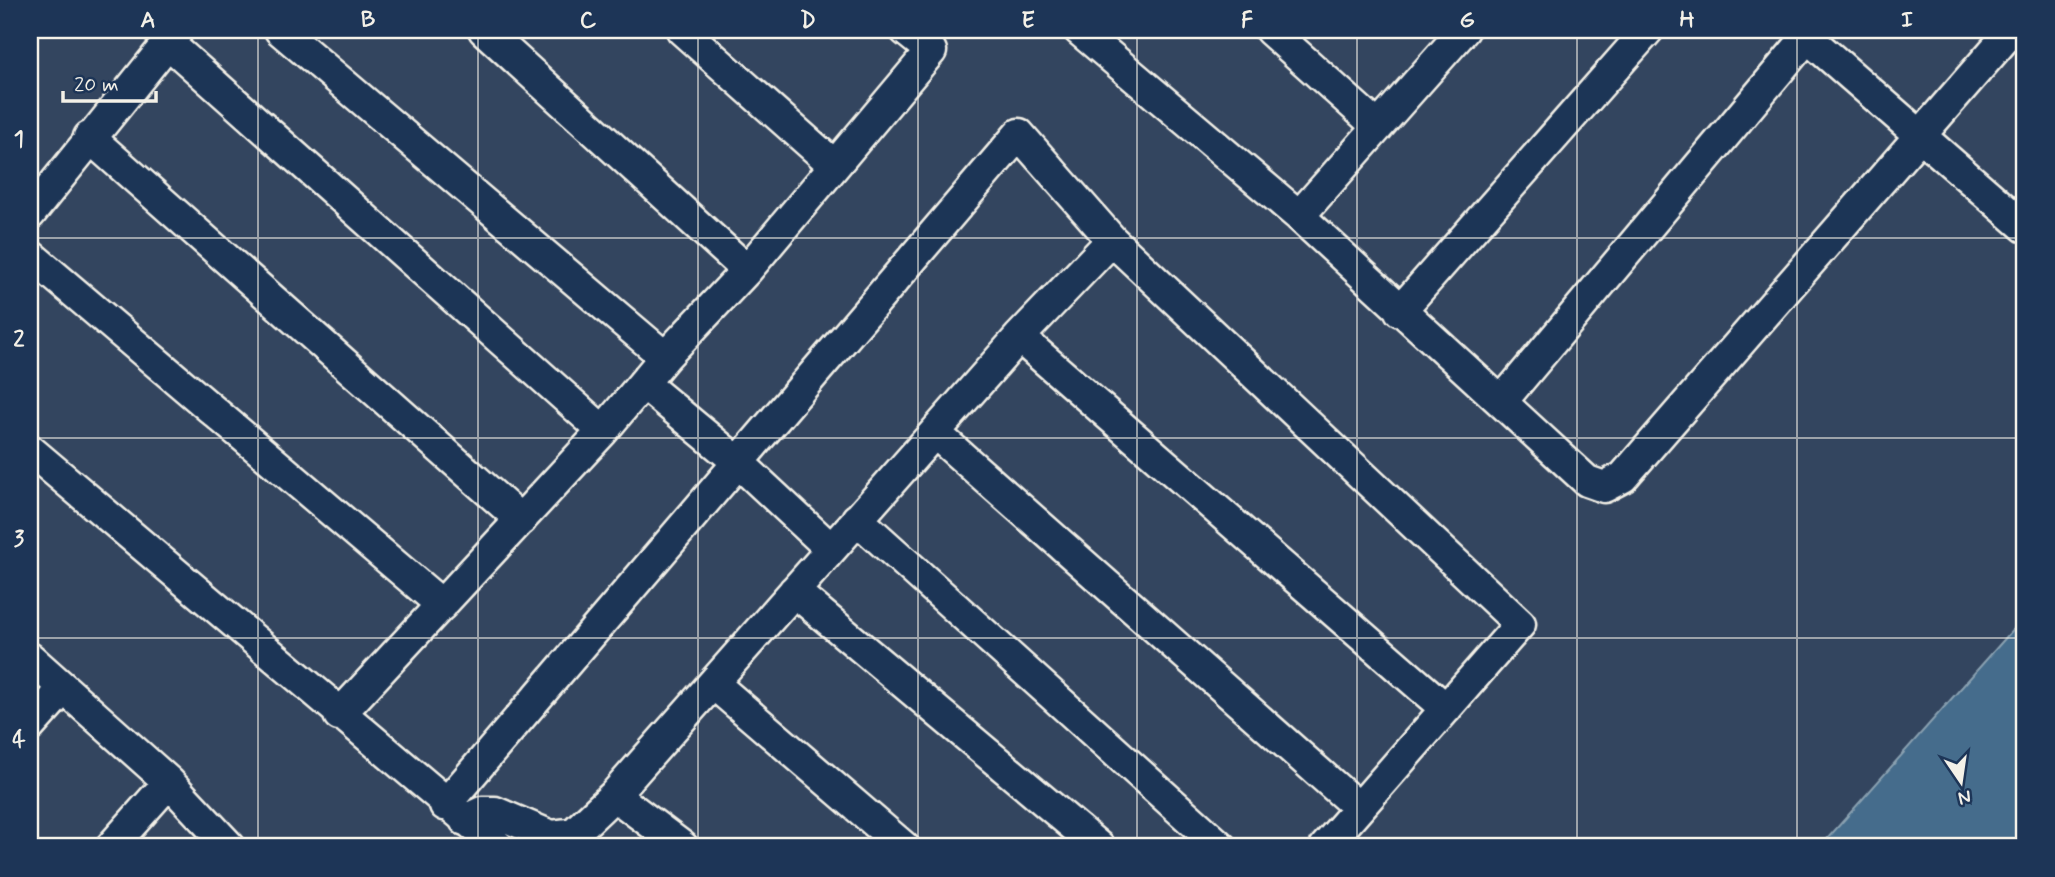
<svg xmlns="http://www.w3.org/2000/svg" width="2055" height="877" font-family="Mynerve,sans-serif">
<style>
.water{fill:#446c8c;stroke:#8aa1b1;stroke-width:2}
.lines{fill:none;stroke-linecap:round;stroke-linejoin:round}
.minor-casing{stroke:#f4f1e8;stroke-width:35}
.minor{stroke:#1d3557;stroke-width:30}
.grid{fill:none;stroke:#f4f1e8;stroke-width:2;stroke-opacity:0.55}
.neatline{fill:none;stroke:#f4f1e8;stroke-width:2.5}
.grid-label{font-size:23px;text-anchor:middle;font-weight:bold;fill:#f4f1e8}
</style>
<rect width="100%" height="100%" fill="#33455f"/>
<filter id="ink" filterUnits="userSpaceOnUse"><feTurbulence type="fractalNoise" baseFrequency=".0143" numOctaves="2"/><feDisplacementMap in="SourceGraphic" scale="14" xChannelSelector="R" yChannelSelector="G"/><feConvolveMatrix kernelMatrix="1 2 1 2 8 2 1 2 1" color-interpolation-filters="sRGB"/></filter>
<g filter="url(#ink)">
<path class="water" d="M2025 616V847H1820Z"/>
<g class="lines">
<defs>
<path id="minor" d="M280 30 665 357
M484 30 747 270
M682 30 834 165
M1079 30 1299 216 1587 481 1604 487 1623 477 2012 30
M1270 30 1378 127
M1799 30 2025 227
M167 42 603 431
M89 137 521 520
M30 214 178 30
M1299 216 1464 30
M30 255 442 605
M1400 311 1648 30
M1019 337 1446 709
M643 383 738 462 831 549
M1502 401 1813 30
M935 433 1359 808
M30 450 499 847
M857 519 1221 847
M794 591 1099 847
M30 658 169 782 230 847
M713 683 904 847
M339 715 603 431 665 357 747 270 931 51 905 30
M30 726 63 689
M614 795 683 847
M445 805 1019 134 1112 240 1520 624 1325 847
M465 820 482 812H495L551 836 574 833 614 795 1019 337 1112 240
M111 847 169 782"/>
</defs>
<use href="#minor" class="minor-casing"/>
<use href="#minor" class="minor"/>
</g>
</g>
<path class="grid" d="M258 30V847M478 30V847M698 30V847M918 30V847M1137 30V847M1357 30V847M1577 30V847M1797 30V847M30 238H2025M30 438H2025M30 638H2025"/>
<rect width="2055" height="877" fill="none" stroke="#1d3557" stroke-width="77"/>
<g transform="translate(1961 782) rotate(167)" stroke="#1d3557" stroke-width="5" paint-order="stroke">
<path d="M0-5L12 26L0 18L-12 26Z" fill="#f4f1e8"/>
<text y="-10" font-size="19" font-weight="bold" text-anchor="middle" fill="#f4f1e8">N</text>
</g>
<path d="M63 91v10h93v-10" fill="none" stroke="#f4f1e8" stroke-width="3.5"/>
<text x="74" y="91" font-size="21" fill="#f4f1e8" stroke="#1d3557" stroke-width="5" paint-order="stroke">20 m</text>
<rect x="38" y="38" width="1978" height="800" class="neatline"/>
<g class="grid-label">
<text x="148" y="27">A</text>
<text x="368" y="27">B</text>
<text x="588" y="27">C</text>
<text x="808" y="27">D</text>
<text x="1028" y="27">E</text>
<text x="1247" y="27">F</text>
<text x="1467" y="27">G</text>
<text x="1687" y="27">H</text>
<text x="1907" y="27">I</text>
<text x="19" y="146">1</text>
<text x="19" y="346">2</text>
<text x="19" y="546">3</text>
<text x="19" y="746">4</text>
</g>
</svg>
